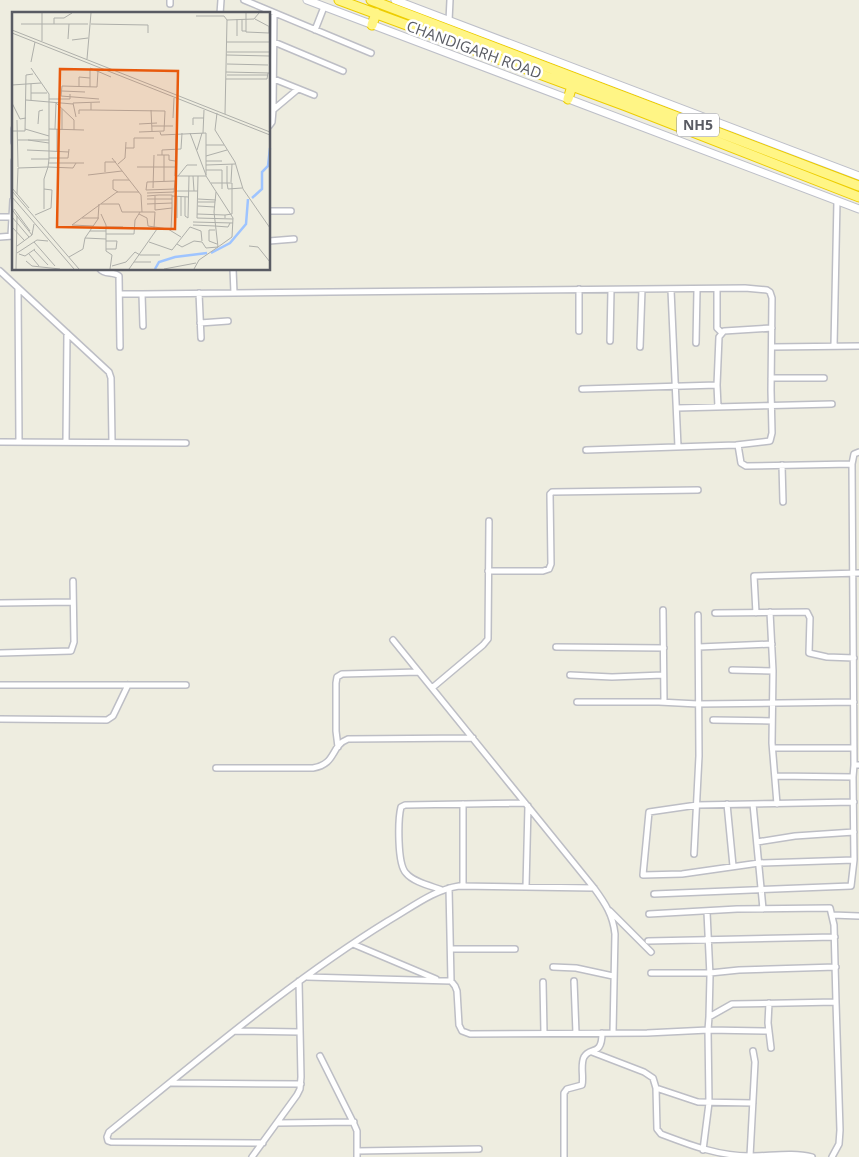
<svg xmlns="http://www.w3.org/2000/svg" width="859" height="1157" font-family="'Open Sans',sans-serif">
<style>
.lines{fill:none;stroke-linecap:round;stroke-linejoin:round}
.street-casing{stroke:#bdbec5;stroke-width:8}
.secondary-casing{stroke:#bdbfc8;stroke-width:9}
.highway-casing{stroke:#edcd00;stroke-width:11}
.street{stroke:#fff;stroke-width:5}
.secondary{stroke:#fff;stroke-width:7}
.highway{stroke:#fff585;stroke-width:9}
.labels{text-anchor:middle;stroke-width:5;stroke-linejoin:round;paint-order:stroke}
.shield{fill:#fff;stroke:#8b8c92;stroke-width:1}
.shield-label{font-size:14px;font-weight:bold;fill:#595b63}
.street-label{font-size:15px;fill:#595b63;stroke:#fff}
.inset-river{fill:none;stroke:#9ec4ff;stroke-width:2.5}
.inset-road{fill:none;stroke:#aeafaa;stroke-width:1}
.view{fill:#e8590c;fill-opacity:0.15;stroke:#e8590c;stroke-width:2.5}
.inset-edge{fill:none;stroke:#595b63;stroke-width:2.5}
</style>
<rect width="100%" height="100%" fill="#eeede0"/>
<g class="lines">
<defs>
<path id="street" d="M170 0V4
M244 0 371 53
M220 14 221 0
M449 21 450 0
M315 30 324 7
M274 42 343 71
M274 79 314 95
M273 110 298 89
M269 126 272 122 273 110 274 13
M14 129V142
M14 161V200
M269 211H291
M0 217H13
M11 236 13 200
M0 237 13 236
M269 241 294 239
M100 269C104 275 114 271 119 276L120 347
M0 271 109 372 111 378 112 442
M18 288 19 442
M717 289V328L722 333
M671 290 678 447
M199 293 201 338
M234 293 745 288 767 290 770 292 772 298 771 390 772 433 770 441 736 445 586 450
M120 294H142
M200 323 228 321
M143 326 142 294 234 293 233 269
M579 331V289
M610 341 611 290
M696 343 697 290
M834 346 837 201
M640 347 642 289
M772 347 859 346
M771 378H824
M582 389 717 385
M718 407 717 385 719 337 724 331 772 328
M677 408 832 404
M0 442 186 443
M66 442 67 333
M738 445 741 463 746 466 852 464
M859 452 854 454 852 464 854 765H859
M782 465 783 502
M488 571H543L549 569 551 564 550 494 552 492 698 490
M0 603 73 602
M663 610 664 702
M770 612 773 671 772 743 777 804
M715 613 807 612 810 618 809 653 827 657 854 658
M756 613 754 576 859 573
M393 640 594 888C605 903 613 915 615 934L613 1033
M556 647 664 648
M699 647 772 644
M0 653 71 651 74 642 73 581
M732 670 773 671
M570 675 612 677 663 675
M0 685H186
M432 688 483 645 488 639 489 521
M577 702H659L698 704 854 702
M0 719 107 720 113 716 115 712 128 685
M713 720 772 721
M338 747 336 731V683L337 677 342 674 419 672
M773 748H854
M216 768H313C337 764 330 746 348 739L473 738
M775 776 853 777 854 765
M854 802 697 805 649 812 643 875 682 874 759 863 854 860
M463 804V886
M727 804 733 866
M753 804 763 909
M757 842 795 836 854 832
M694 854 699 756 698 615
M526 887 528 806
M449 888 451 981
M442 890C431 886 413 882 406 873 397 864 398 819 401 807L405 805 525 803
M654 894 851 886 854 860 853 777
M610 911 651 952
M649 914 737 909 830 908 834 925 836 1002 732 1004 709 1017 710 976 707 912
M832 915 859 916
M648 941 835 937
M353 944 436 979
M451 949H515
M553 967 576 968 613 976
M651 973H710L739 970 836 967
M307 977 451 981 455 986 457 991 459 1025 462 1031 470 1034 647 1033 708 1030 709 1103 703 1150
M574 981 576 1033
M543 982 544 1033
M769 1003 768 1023 771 1048
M709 1017 708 1030 769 1031
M235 1031 300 1032
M592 1052 644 1072 653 1078 656 1088 657 1129 661 1134C690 1145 718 1156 750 1156 771 1156 793 1152 812 1157
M320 1056 354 1124 357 1131V1157
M171 1083 301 1084
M656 1088 698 1102 753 1103
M277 1123 354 1122
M263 1143 111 1142 108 1141 107 1137 109 1132C200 1059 289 982 388 921 411 908 433 890 459 886L594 888
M357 1151 479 1149
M750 1156 755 1062 753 1051
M252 1157 297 1095 300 1089 301 1077 299 981
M564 1157V1093L567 1089 582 1085C584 1077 580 1065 584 1057 590 1046 602 1057 602 1033
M832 1157 839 1144 840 1130 836 1002"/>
<path id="secondary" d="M307 0 859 209
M395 0 859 176"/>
<path id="highway" d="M339 0 626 106 859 197
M371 0 859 186
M372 25 376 13
M568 99 572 86"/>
</defs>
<use href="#street" class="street-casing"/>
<use href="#secondary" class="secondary-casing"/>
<use href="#highway" class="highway-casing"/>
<use href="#street" class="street"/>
<use href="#secondary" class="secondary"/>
<use href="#highway" class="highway"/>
</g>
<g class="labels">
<rect class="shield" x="677" y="113.5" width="42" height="23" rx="4"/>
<g class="shield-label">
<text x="698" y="130">NH5</text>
</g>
<g class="street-label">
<text transform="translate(474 50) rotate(20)" y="5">CHANDIGARH ROAD</text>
</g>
</g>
<g transform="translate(12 12)">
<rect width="258" height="258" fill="#eeede0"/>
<path class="inset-river" d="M240 186 250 177V160L256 154 258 136M199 241 218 231 234 212 236 187M143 257 147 250 163 245 195 241"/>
<path class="inset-road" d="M234 1V20L257 21V15M184 4H212L215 8M225 7V24M230 7V19H234M243 7 258 15M9 12H76M42 12V6H52L60 1M79 12 136 13V21M0 18 258 120M0 21 258 123M56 27 57 12M60 28 76 26M30 29V1M215 30H258M215 40H258M214 43 258 44M75 47 79 1M19 50 23 30M215 52 256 53M78 56 99 65M86 59 85 75 50 74 49 84 87 87M214 60 258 61M215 63H256M214 67H255L256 61M19 72V88M0 73 29 71M67 75V65L78 66M78 75V57M50 79 73 80M19 81H35M37 87H58V82M14 88 61 92M43 90 62 108V118M0 91 8 107 14 106M79 98 153 99 152 119 127 120M139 98 140 119M205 101 203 118 223 150 231 177 258 216M67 102V98H79V91M213 102 215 8 242 7 247 1M64 105 61 91 88 90M161 106 162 86M5 108 6 155M26 112 27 99 31 98M127 112 145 111M181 113V106H192M140 114H161M13 117 37 124M37 117 72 118M43 117 44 91M50 118V97M0 119H13L14 63 21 62M148 120 149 123 194 121V164L221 206 220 225 206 235M178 121 194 163M191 121 192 98M164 123 163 164H194M6 128H37M16 128 37 131M194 133H212M114 136H122V126H142M15 138 37 139M185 138 190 121M37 139 57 140M45 140V117M145 143H157V148L163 149M150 143V138L169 137 170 121M152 143V169M194 144 215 138M37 146H56L57 137M100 146 129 183 130 200M19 147H37M194 149H210M36 151H72M106 152 113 146 114 130M194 153 223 152M215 154V171M125 155H163M194 158H210V177M93 160V150H104M76 163 110 159M166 164 175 153H185M181 164 182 179M186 164 185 206 221 207M219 170 220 152M199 171H220V202L213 203V206M215 171 216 177 230 176M0 176 17 196M141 176 142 143M163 177 134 178 135 170 163 169M0 179 67 257M163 179H186M106 180 101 177V168H117M135 181 162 180 163 169M5 182 6 156 36 155 37 147V82L19 56M135 184 147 183H160V196L143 198V184M160 184 177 185M0 185 62 257M173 185V204L176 206 177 164M135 187H160M186 187 204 188M186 190H203M0 192 1 199 20 223M89 192H107L110 200H143L142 216M135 192 160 191M186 194 203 195M2 197 18 219M32 197V167L36 155 61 156 64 151M89 202 94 213V239L100 243 98 257M127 202 135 206 136 214 156 217 169 225M185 202 213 203M23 203 39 196 40 178 32 177M169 204V185M0 205 17 225M70 206H87M165 206V184M181 210 221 211M181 213 203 214M81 214 60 213 105 180H127M203 214 216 215 218 211M0 215 12 228M94 215H111M159 218 160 196M203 218H197V229L205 232M78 219H94M94 222H122L123 208 128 200M73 226 94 227M94 229H105L104 237H94M22 230 43 254M137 230 160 238 178 215 189 219 190 229M165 232 170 235 182 229 190 230 194 236 206 235 202 200 204 180M5 234 20 223 22 212M237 234 246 235 258 250M22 238 36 253M5 241 25 228 36 229M7 242 13 244 23 237M17 242 27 254M128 243H148M57 245 71 237 73 226 86 207 87 192M14 249 20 254 48 257M122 250H139M100 254 114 250 123 240 128 243M4 257 5 204M117 257 145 217M152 257 184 251M182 257 187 248 206 235"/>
<path class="view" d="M48 57 166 59 163 217 45 215Z"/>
<rect width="258" height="258" class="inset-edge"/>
</g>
</svg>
